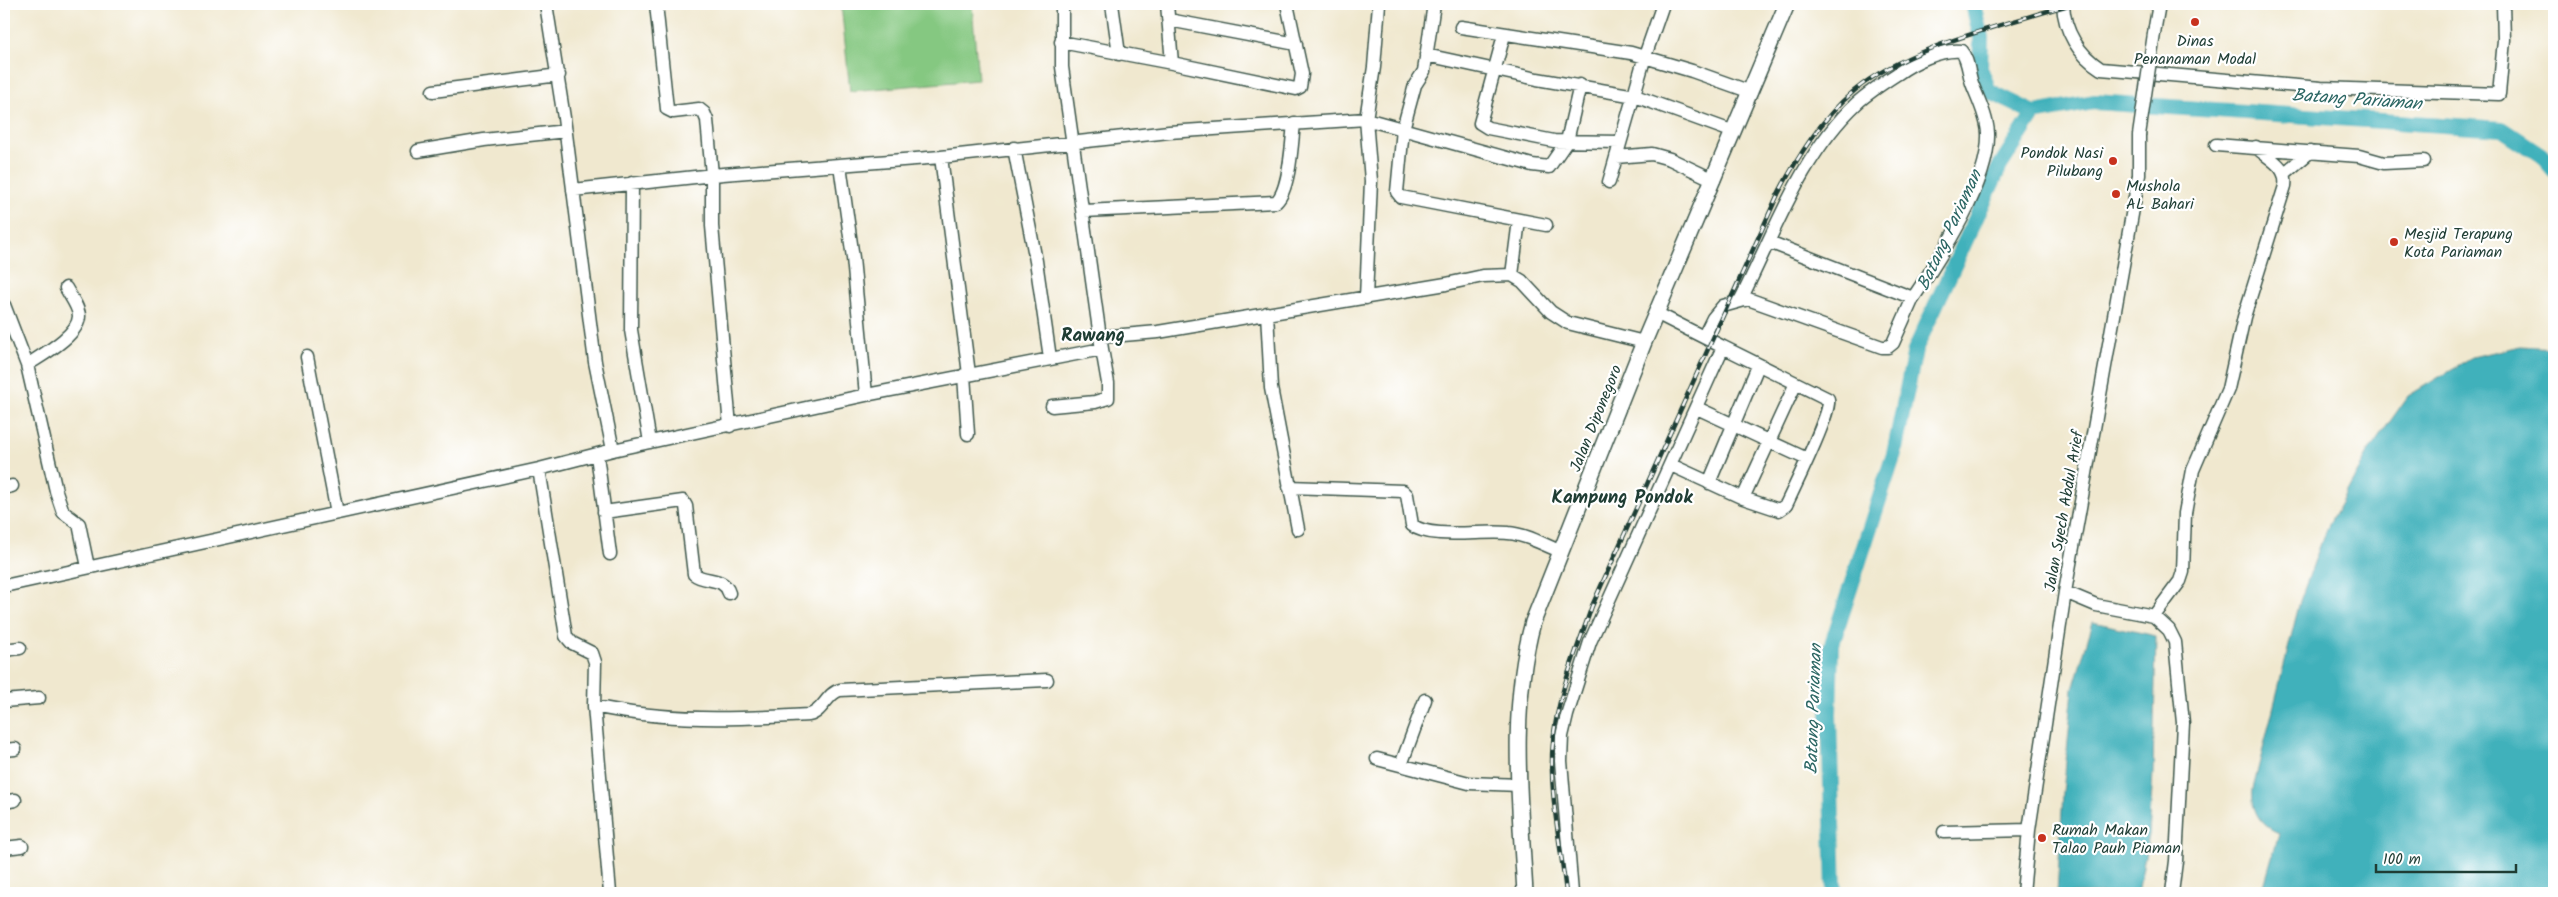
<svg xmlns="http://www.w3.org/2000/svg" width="2558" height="897" font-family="Kalam,sans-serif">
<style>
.green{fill:#85c881;stroke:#52825a}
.water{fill:#41b1bb;stroke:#307778}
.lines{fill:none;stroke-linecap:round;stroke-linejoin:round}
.river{stroke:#41b1bb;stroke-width:16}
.minor-casing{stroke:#3e574b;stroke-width:15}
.major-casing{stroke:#3e574b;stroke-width:18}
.minor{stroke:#fff;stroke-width:12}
.major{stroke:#fff;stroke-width:15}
.rail-casing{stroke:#1f3d34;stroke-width:4.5}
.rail{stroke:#fff;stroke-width:2.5;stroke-dasharray:8;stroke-linecap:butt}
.minor-bridge-casing{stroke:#3e574b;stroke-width:15;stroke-linecap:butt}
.minor-bridge{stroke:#fff;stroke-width:12}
.poi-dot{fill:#c8321e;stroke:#fff;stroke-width:2}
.labels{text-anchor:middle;stroke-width:4.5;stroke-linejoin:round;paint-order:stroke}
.poi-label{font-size:16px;fill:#1f3d34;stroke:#fff;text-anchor:start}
.street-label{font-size:16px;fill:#1f3d34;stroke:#fff}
.water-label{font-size:18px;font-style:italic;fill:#2b6663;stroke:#fff}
.quarter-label{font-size:19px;font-weight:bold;fill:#1f3d34;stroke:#fff}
</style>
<rect width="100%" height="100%" fill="#fff"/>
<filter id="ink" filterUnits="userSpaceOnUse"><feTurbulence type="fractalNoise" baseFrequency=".02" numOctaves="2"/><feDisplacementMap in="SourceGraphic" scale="10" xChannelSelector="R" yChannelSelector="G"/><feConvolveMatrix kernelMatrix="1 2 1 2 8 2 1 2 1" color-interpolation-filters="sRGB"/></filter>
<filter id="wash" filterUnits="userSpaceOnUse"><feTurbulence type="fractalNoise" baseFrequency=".0096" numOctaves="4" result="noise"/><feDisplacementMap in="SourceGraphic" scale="20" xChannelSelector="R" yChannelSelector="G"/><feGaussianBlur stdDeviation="1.12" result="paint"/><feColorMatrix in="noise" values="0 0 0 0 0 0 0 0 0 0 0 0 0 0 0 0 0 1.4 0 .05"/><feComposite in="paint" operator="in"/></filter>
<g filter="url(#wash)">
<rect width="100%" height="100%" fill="#f0e8cf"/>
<path class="green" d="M841 4H972L978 80 850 91Z"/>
<path class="water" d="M2520 346 2554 348V893H2262L2279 833C2259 825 2251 810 2253 789L2300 601 2325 532 2369 451 2408 396 2472 357Z
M2093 622 2156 636 2153 773 2149 835 2138 893H2057L2063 793 2073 689Z"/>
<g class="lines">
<path class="river" d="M1973 4 1981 38 1980 68 1989 91 2034 113
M1834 893 1829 714 1831 647 1894 454 1915 350 2000 166 2034 113 2094 102 2502 129 2541 155 2554 170"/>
</g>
</g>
<g filter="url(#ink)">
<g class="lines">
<defs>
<path id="minor" d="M546 4 564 118 595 362 613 450
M656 4 667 109 673 112 699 109 704 113 707 120 712 175V226L730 426
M1062 4V67L1100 337
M1112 4 1119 54
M1167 4 1172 63
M1434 4 1424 71 1415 85 1403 129 1397 192 1401 197 1546 225
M2063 4C2064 31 2079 55 2101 69L2321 88 2499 94 2504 40 2503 4
M1169 20 1296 44
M1461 27 1631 53 1692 71 1751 92
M2155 27 2159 4
M1504 35 1480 123 1488 128 1554 141 1620 142
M1061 42 1172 63 1296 89 1300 87 1302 74 1287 4
M1426 55 1537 79 1635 96 1734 132
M433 91 559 75
M2216 145 2359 156 2384 163 2424 161
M1014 148 1036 261 1050 358
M418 151 484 140 566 131
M941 157 969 374
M1616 157 1652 154 1670 159 1714 180
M840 165 853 258 866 395
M2285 173 2310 152
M1609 182 1645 56 1663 4
M632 183 631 330 650 442
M573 190 723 174 941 157 1169 132 1366 119 1374 67 1379 4
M1084 211 1276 202C1290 190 1292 141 1294 123
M1512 275 1519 220
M66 288C70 296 79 307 79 316 79 335 42 355 27 365L56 491 63 512 79 524 88 567
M1366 298 1371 181 1366 119 1532 165 1549 167 1567 141 1580 85
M1741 299C1775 232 1800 156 1857 103 1869 92 1883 83 1897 74 1914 62 1940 49 1961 51 1969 60 1968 74 1973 86 1979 101 1987 117 1988 133 1990 182 1940 258 1913 298
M4 305 27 365
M1267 313 1271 388 1298 529
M1704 336 1713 318 1723 306 1748 299 1882 347H1888L1893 343 1913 298 1769 242
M307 357 337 513
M964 375 968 434
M1052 406 1095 402 1108 398V383L1102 349
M1697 408 1807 459
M597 455 610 554
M1671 465 1743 498 1779 510 1786 505C1793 490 1833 409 1828 399L1723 347
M1709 483 1758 366
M1289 487 1403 491 1407 495 1412 525C1431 540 1483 530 1508 533 1526 534 1544 545 1560 551
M4 488 12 486
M1743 498 1796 383
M604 512 683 501 686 506 694 574C705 583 724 576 729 593
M4 586 539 469
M2065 592 2096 605 2154 616 2169 630 2175 642 2183 723 2176 861 2172 893
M2154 616 2180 581 2183 572 2185 513 2193 470 2228 389 2244 317 2285 186C2288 166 2269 159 2256 147
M4 650 20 648
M4 701 39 698
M594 706C665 722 737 719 809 715 823 712 827 693 840 690L1047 680
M4 750 15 749
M1377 759 1469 783 1519 785
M1401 765 1425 700
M4 802 15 800
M1944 832 2029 830
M4 848 22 846
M610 893 594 706 595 662 592 653 572 643 566 636 539 469 613 450 866 395 1102 349 1100 337 1158 332 1446 284 1483 276 1512 275 1522 281 1551 312 1568 323 1644 342
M1572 893 1561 761 1562 736 1567 715 1590 642 1723 347 1656 313
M2023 893 2029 830 2065 592 2139 175V135"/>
<path id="major" d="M1525 893C1520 802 1509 711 1533 622L1644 342 1787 4"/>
</defs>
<use href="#minor" class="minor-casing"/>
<use href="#major" class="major-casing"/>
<use href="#minor" class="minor"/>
<use href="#major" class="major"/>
<defs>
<path id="rail" d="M1566 893C1561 845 1548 789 1553 742 1557 696 1577 650 1592 606L1778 194C1798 156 1821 119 1854 91 1907 46 2005 25 2071 4"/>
</defs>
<use href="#rail" class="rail-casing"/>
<use href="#rail" class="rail"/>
<defs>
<path id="minor-bridge" d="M2139 135 2155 27"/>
</defs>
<use href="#minor-bridge" class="minor-bridge-casing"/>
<use href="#minor-bridge" class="minor-bridge"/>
</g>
</g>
<g class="poi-dot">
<circle cx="2195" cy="22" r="5"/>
<circle cx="2113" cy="161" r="5"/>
<circle cx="2116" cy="194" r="5"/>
<circle cx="2394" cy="242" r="5"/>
<circle cx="2042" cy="838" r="5"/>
</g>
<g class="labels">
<g class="poi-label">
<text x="2195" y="46" text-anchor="middle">Dinas<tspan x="2195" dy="18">Penanaman Modal</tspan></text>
<text x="2103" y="158" text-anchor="end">Pondok Nasi<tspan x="2103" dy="18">Pilubang</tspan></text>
<text x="2126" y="191">Mushola<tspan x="2126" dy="18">AL Bahari</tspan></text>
<text x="2404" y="239">Mesjid Terapung<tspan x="2404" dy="18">Kota Pariaman</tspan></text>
<text x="2052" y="835">Rumah Makan<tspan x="2052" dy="18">Talao Pauh Piaman</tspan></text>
</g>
<g class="street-label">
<text transform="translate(1595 418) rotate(-68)" y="6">Jalan Diponegoro</text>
<text transform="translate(2063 511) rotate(-80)" y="6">Jalan Syech Abdul Arief</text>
</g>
<g class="water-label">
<text transform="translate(2357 99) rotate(4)" y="6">Batang Pariaman</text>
<text transform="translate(1949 230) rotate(-65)" y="6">Batang Pariaman</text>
<text transform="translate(1813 709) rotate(-88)" y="6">Batang Pariaman</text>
</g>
<g class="quarter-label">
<text x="1093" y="341">Rawang</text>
<text x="1622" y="503">Kampung Pondok</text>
</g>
</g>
<rect width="2558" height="897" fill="none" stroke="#fff" stroke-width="20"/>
<path d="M2376 864v8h140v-8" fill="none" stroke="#1f3d34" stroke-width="2.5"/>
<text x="2383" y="864" font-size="15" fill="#1f3d34" stroke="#ffffff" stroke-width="4" paint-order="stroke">100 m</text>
</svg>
